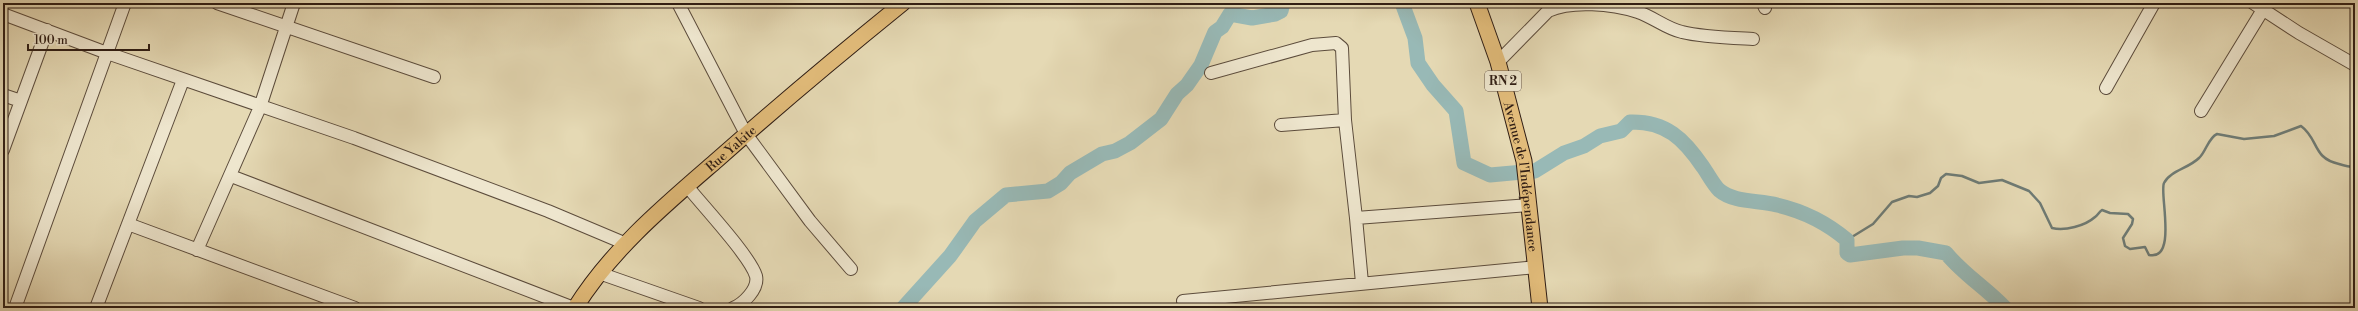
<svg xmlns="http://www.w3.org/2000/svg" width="2358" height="311" font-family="'Libre Bodoni',serif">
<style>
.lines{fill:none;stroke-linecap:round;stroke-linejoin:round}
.stream{stroke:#6e7b75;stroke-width:2.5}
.river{stroke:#98b9b6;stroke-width:15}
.minor-casing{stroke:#5c4c3c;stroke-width:14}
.major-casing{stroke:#2f1d14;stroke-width:17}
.minor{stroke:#eee6ce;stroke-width:12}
.major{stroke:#e2bc7a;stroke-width:15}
.labels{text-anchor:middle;stroke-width:3.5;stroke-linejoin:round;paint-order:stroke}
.shield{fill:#eee6ce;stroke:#68594c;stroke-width:1}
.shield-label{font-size:12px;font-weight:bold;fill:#2f1d14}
.street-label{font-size:13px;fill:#2f1d14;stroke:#eee6ce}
</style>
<rect width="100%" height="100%" fill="#e5d9b4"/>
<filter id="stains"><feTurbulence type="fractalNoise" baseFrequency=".005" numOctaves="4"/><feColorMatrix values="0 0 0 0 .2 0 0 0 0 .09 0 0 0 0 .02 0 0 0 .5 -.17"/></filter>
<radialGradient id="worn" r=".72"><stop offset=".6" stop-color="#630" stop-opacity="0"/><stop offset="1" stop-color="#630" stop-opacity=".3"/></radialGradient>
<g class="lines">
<path class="stream" d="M1847 240 1873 224 1892 202 1909 196 1917 197 1930 193 1938 186 1941 178 1946 174 1962 176 1979 183 2002 180 2029 191 2040 203 2052 228C2065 231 2085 226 2095 217 2098 215 2099 212 2102 210L2110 213 2128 214 2133 219 2132 224 2123 238 2125 246 2130 249 2145 247 2149 255C2178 261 2159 192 2164 183 2170 171 2189 168 2199 158 2206 152 2208 138 2217 134L2244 139 2274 136 2301 126C2319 139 2312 158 2339 164 2345 166 2350 167 2355 167"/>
<path class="river" d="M1402 3 1415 38 1418 63 1433 85 1456 111 1464 163 1490 175 1535 171 1564 153 1584 146 1600 136 1621 131 1630 122C1666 121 1684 139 1703 167 1708 174 1713 184 1719 190 1734 203 1759 200 1777 205 1803 211 1827 223 1847 240V253L1850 255 1903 248H1918L1946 253C1963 274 1986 288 2005 308
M903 308 950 256 975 221 1006 195 1048 191 1061 183 1070 173 1102 154 1115 151 1130 143 1161 119 1177 94 1187 85 1201 65 1215 32 1222 27 1230 14 1252 18 1275 14 1281 11 1283 3"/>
<defs>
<path id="minor" d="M217 3 434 77
M678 3 746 134 810 221 851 269
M1763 3 1765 8
M2253 3 2299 33 2355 65
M3 14 107 53 354 138 548 211 624 243
M1498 62 1548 11C1572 0 1612 4 1638 12 1653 17 1667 29 1682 32 1701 37 1734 38 1753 39
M1211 73 1312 45 1336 43 1342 48 1345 120 1356 218 1530 205
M2106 88 2154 3
M3 95 21 101
M2201 111 2267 3
M1281 125 1345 120
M3 150 47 30
M231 176 574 308
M687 186C702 205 750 256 756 276 759 289 743 304 733 308
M1356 218 1362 283
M128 224 355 308
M197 250 260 107 294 3
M599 273 699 308
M1183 301 1536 267
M15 308 125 3
M96 308 183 80"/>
<g id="major">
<path id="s1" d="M1477 3 1498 62 1524 161 1540 308"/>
<path id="s2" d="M575 308C612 249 665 205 717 160 778 106 840 54 903 3"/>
</g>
</defs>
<use href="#minor" class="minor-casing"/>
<use href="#major" class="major-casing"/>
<use href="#minor" class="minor"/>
<use href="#major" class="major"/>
</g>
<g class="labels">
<rect class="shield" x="1485" y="71" width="36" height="20" rx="3"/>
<g class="shield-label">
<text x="1503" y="85">RN 2</text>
</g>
<g class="street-label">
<text dy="5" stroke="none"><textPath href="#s2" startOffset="224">Rue Yakite</textPath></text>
<text dy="5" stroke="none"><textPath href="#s1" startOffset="180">Avenue de l'Indépendance</textPath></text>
</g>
</g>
<rect width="2358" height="311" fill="none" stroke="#e5d9b4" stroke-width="16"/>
<rect x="4" y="4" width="2350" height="303" fill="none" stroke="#2f1d14" stroke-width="2"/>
<rect x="8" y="8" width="2342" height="295" fill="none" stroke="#2f1d14"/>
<path d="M28 44v6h121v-6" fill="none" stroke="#2f1d14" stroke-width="2"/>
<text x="34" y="44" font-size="12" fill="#2f1d14" stroke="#eee6ce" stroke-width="3" paint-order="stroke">100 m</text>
<rect width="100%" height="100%" filter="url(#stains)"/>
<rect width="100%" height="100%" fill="url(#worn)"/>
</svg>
